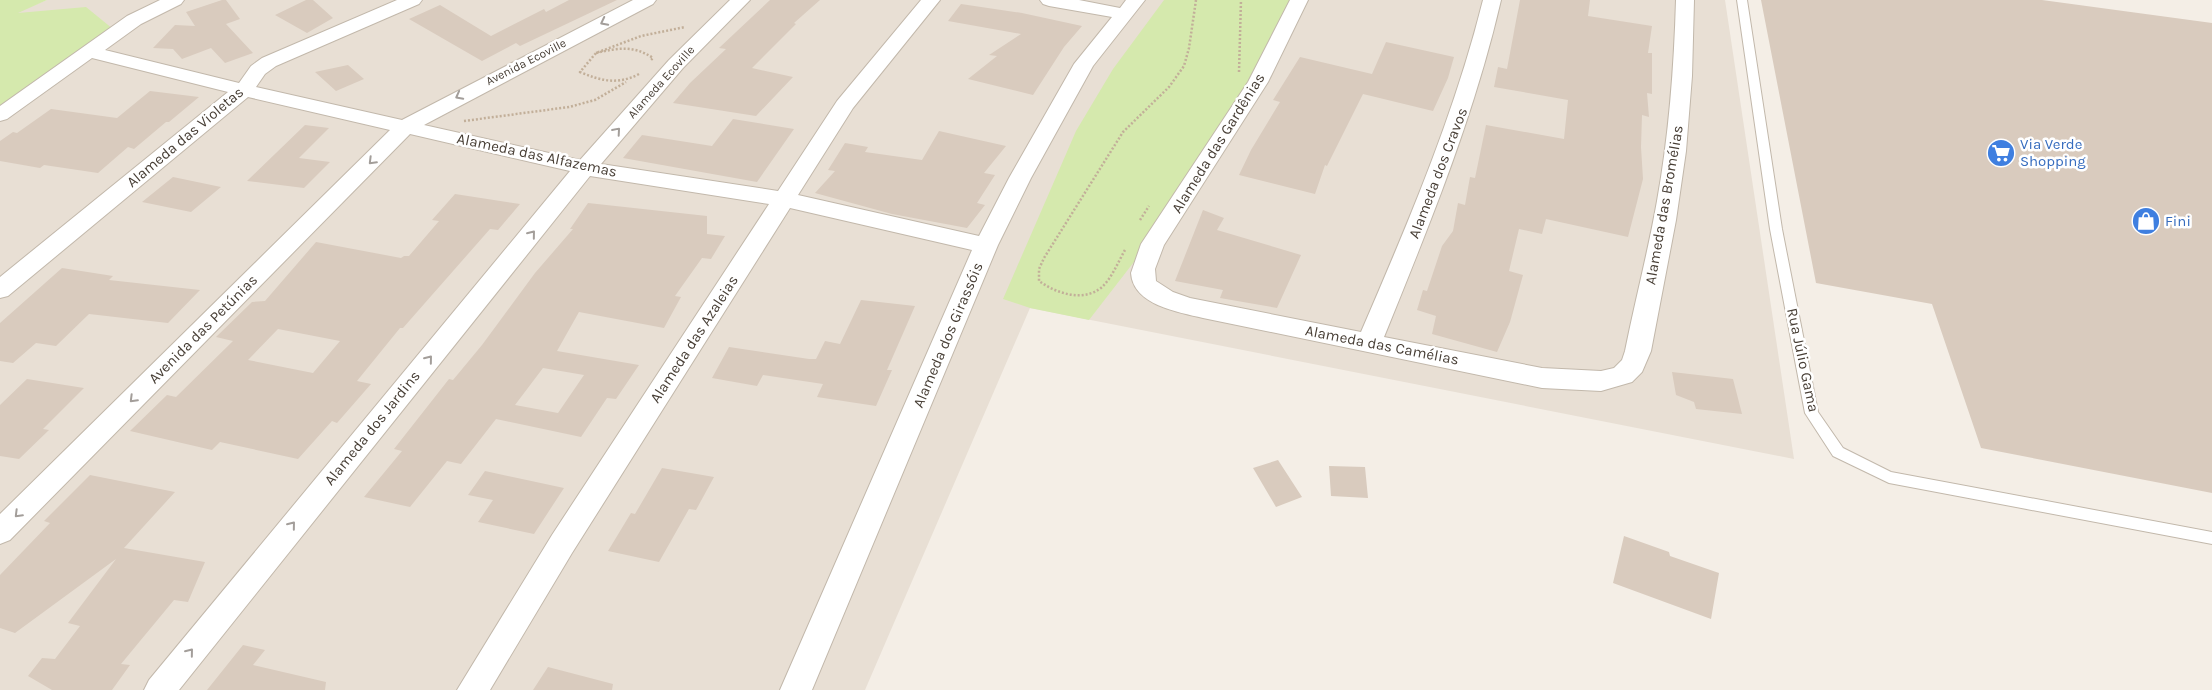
<svg xmlns="http://www.w3.org/2000/svg" width="2212" height="690" font-family="Karla,sans-serif">
<style>
.residential{fill:#e8dfd4}
.green{fill:#d5e9ad}
.building{fill:#d9cbbe;fill-rule:evenodd}
.lines{fill:none;stroke-linecap:round;stroke-linejoin:round}
.service-casing{stroke:#c2b8ab;stroke-width:2}
.minor-casing{stroke:#c2b8ab;stroke-width:2}
.path{stroke:#c2af99;stroke-width:2.5;stroke-dasharray:2 2;stroke-linecap:butt}
.service{fill:#fff;fill-rule:evenodd}
.minor{fill:#fff;fill-rule:evenodd}
.oneway{stroke:#a39e9a}
.labels{text-anchor:middle;stroke-width:5;stroke-linejoin:round;paint-order:stroke}
.far-street-label{font-size:12px;fill:#473e35;stroke:#fff}
.street-label{font-size:15px;fill:#473e35;stroke:#fff}
.shop-label{font-size:15px;fill:#366cbe;stroke:#fff;text-anchor:start}
</style>
<rect width="100%" height="100%" fill="#f4eee6"/>
<path class="residential" d="M47 0H1725L1794 459 1030 308 865 690H0V23L15 13Z"/>
<path class="green" d="M0 0H47L18 13 86 7 113 29 0 110Z
M1164 0H1294L1269 52 1137 258 1089 320 1030 308 1003 299 1076 131 1113 69Z"/>
<path class="building" d="M222 0H226L240 19 226 24 253 53 225 63 211 48 182 59 173 49 153 48 175 25 195 26 186 12Z
M306 0H313L333 18 307 33 275 15Z
M569 0H617L520 46 516 43 482 61 409 19 440 5 491 36 544 9 546 12Z
M770 0H820L794 23 796 24 752 68 793 77 756 116 673 103 690 83 726 49 719 48Z
M1520 0H1590L1588 16 1652 26 1648 53H1652V94L1647 93 1649 117 1642 115 1641 147 1643 179 1628 237 1546 219 1542 234 1519 229 1509 271 1523 275 1510 322 1497 352 1432 334 1436 316 1417 310 1423 290 1427 291 1442 246 1453 231 1458 203 1465 205 1470 177 1475 178 1486 125 1564 139 1568 100 1494 87 1498 67 1507 69Z
M1761 0H2042L2212 23V493L1981 448 1932 304 1816 283Z
M961 4 1022 13 1082 26 1064 47 1033 95 968 79 997 56 989 55 1021 34 948 21Z
M1386 42 1454 57 1448 78 1433 111 1363 94 1327 166 1325 165 1315 194 1239 175 1251 150 1280 102 1273 100 1300 57 1372 74Z
M348 65 364 79 336 91 315 72Z
M150 91 199 97 169 122H166L134 149 128 147 98 173 44 165 40 168 0 161V141L13 132 17 133 51 109 117 118Z
M733 119 794 129 757 182 623 158 642 135 712 146Z
M305 125 329 128 299 158 330 162 304 188 247 181Z
M939 131 1006 146 984 173 995 175 977 203 985 205 967 228 892 214 815 193 835 171 828 170 845 143 868 147 865 152 922 160Z
M173 177 221 187 191 212 142 202Z
M455 194 520 204 498 230 490 229 403 328H400L357 381 371 384 337 423 332 421 298 459 220 442 212 450 130 431 167 395 176 397 233 341 216 337 252 302 265 301 316 242 401 258 404 256H409L439 221 432 220ZM278 329 340 341 313 373 248 360Z
M588 203 707 216V234L725 236 711 259 702 258 675 296 681 297 664 328 579 312 557 351 639 365 616 399 607 398 581 437 496 419 461 464 447 461 410 507 364 497 402 451 394 449 449 379 453 380 482 345 535 273 573 229H570ZM543 368 584 375 558 413 515 405Z
M1203 210 1224 218 1217 230 1301 255 1277 308 1220 298 1223 290 1175 281Z
M62 268 113 276 109 280 200 290 168 323 89 314 56 346 36 343 13 363 0 361V323Z
M861 300 915 306 887 370H892L876 406 817 397 823 384 763 375 757 386 712 378 729 347 809 359H816L825 341 840 344Z
M1672 372 1733 379 1742 414 1696 409 1694 402 1676 395Z
M27 379 84 388 43 429 49 430 19 459 0 456V405Z
M1278 460 1302 497 1276 507 1253 468Z
M1329 466 1365 467 1368 498 1331 496Z
M662 468 714 477 696 510 689 509 659 562 608 551 631 513 635 514Z
M485 471 564 488 534 534 478 522 493 500 468 495Z
M90 475 175 492 124 548 205 562 188 602 174 600 121 664 130 665 112 690H52L28 676 42 658 55 659 80 626 68 623 116 559 15 633 0 628V575L50 523 44 521Z
M1624 536 1669 552 1670 556 1719 573 1711 619 1613 583Z
M243 645 265 650 253 665 326 682 325 690H207Z
M548 667 613 684 612 690H533Z"/>
<g class="lines">
<defs>
<path id="service" d="M1737 0H1747L1782 229 1818 412 1843 448 1891 472 2212 532V544L1889 483 1833 456 1805 413 1770 229Z"/>
<path id="minor" d="M160 0H184L181 4 141 24 105 50 239 83 251 66 262 58 397 0H422L419 4 276 66 265 74 256 87 402 120 633 0H656L653 4 424 125 580 160 669 60 730 0H750L683 68 601 164 778 191 837 101 921 0H940L853 108 798 195 979 236 1009 178 1074 64 1112 17 1049 6 1043 4 1040 0H1079L1120 8 1126 0H1145L1093 66 1031 178 998 245 812 690H780L972 250 790 208 572 553 490 690H457L552 535 769 204 590 176 179 690H144L149 680 570 171 410 134 10 540 0 544V514L390 130 248 97 8 296 0 298V277L228 92 92 58 7 119 0 121V106L127 16Z
M1290 0H1308L1268 82 1164 245 1155 269 1156 281 1173 292 1190 298 1361 332C1408 223 1454 116 1483 0H1501C1474 117 1429 226 1384 337L1542 368 1601 371 1614 368 1622 360 1625 351C1635 301 1648 252 1657 201 1669 135 1674 68 1676 0H1694L1692 76 1686 151 1676 220 1651 351 1642 372 1632 382 1601 391 1542 388 1203 318C1178 312 1133 305 1131 273L1141 244 1248 82Z"/>
</defs>
<use href="#service" class="service-casing"/>
<use href="#minor" class="minor-casing"/>
<path class="path" d="M596 53C617 48 634 45 653 58L651 60
M1239 72 1241 0
M639 74C618 85 601 81 580 72L596 53 641 36 685 27
M464 121 569 107 595 100 626 82
M1140 220 1149 206
M1125 250C1118 262 1112 278 1102 287 1083 303 1056 293 1039 281V269L1044 258 1123 132 1169 87 1184 66 1189 48 1196 0"/>
<use href="#service" class="service"/>
<use href="#minor" class="minor"/>
</g>
<defs><path id="oneway-chevron" d="M-2-3.5L2.5 0L-2 3.5" fill="none" stroke-width="1.6" stroke-linecap="round" stroke-linejoin="round" transform="scale(1.25)"/></defs>
<g class="oneway">
<use href="#oneway-chevron" transform="translate(604 22) rotate(153)"/>
<use href="#oneway-chevron" transform="translate(459 96) rotate(152)"/>
<use href="#oneway-chevron" transform="translate(617 131) rotate(-49)"/>
<use href="#oneway-chevron" transform="translate(372 161) rotate(135)"/>
<use href="#oneway-chevron" transform="translate(532 234) rotate(-51)"/>
<use href="#oneway-chevron" transform="translate(429 359) rotate(-51)"/>
<use href="#oneway-chevron" transform="translate(133 399) rotate(135)"/>
<use href="#oneway-chevron" transform="translate(18 514) rotate(135)"/>
<use href="#oneway-chevron" transform="translate(292 525) rotate(-51)"/>
<use href="#oneway-chevron" transform="translate(190 652) rotate(-51)"/>
</g>
<defs>
<symbol id="supermarket-disc" viewBox="-11 -11 22 22"><circle r="9.5" fill="#3f7fe0" stroke="#fff"/><path d="M-6-5.5h2.5l.6 2H6L4.5 2H-2.5L-4.4-4H-6ZM-1.5 3.2a1.3 1.3 0 1 0 .1 0ZM3 3.2a1.3 1.3 0 1 0 .1 0Z" fill="#fff"/></symbol>
<symbol id="shop-disc" viewBox="-11 -11 22 22"><circle r="9.5" fill="#3f7fe0" stroke="#fff"/><path d="M-5-2.5h2.3a2.7 3.5 0 0 1 5.4 0H5L5.5 6h-11ZM-1.5-2.5h3a1.5 2.3 0 0 0-3 0Z" fill="#fff"/></symbol>
</defs>
<g fill-rule="evenodd">
<use href="#supermarket-disc" x="1985" y="137" width="32" height="32"/>
<use href="#shop-disc" x="2130" y="205" width="32" height="32"/>
</g>
<g class="labels">
<g class="far-street-label">
<text transform="translate(526 62) rotate(-27)" y="4">Avenida Ecoville</text>
<text transform="translate(661 82) rotate(-48)" y="4">Alameda Ecoville</text>
</g>
<g class="street-label">
<text transform="translate(185 137) rotate(-40)" y="5">Alameda das Violetas</text>
<text transform="translate(1218 143) rotate(-58)" y="5">Alameda das Gardênias</text>
<text transform="translate(537 155) rotate(12)" y="5">Alameda das Alfazemas</text>
<text transform="translate(1438 173) rotate(-69)" y="5">Alameda dos Cravos</text>
<text transform="translate(1664 205) rotate(-80)" y="5">Alameda das Bromélias</text>
<text transform="translate(203 329) rotate(-45)" y="5">Avenida das Petúnias</text>
<text transform="translate(948 335) rotate(-67)" y="5">Alameda dos Girassóis</text>
<text transform="translate(694 339) rotate(-57)" y="5">Alameda das Azaleias</text>
<text transform="translate(1382 345) rotate(11)" y="5">Alameda das Camélias</text>
<text transform="translate(1803 360) rotate(78)" y="5">Rua Júlio Gama</text>
<text transform="translate(372 428) rotate(-51)" y="5">Alameda dos Jardins</text>
</g>
<g class="shop-label">
<text x="2020" y="149">Via Verde<tspan x="2020" dy="17">Shopping</tspan></text>
<text x="2165" y="226">Fini</text>
</g>
</g>
</svg>
